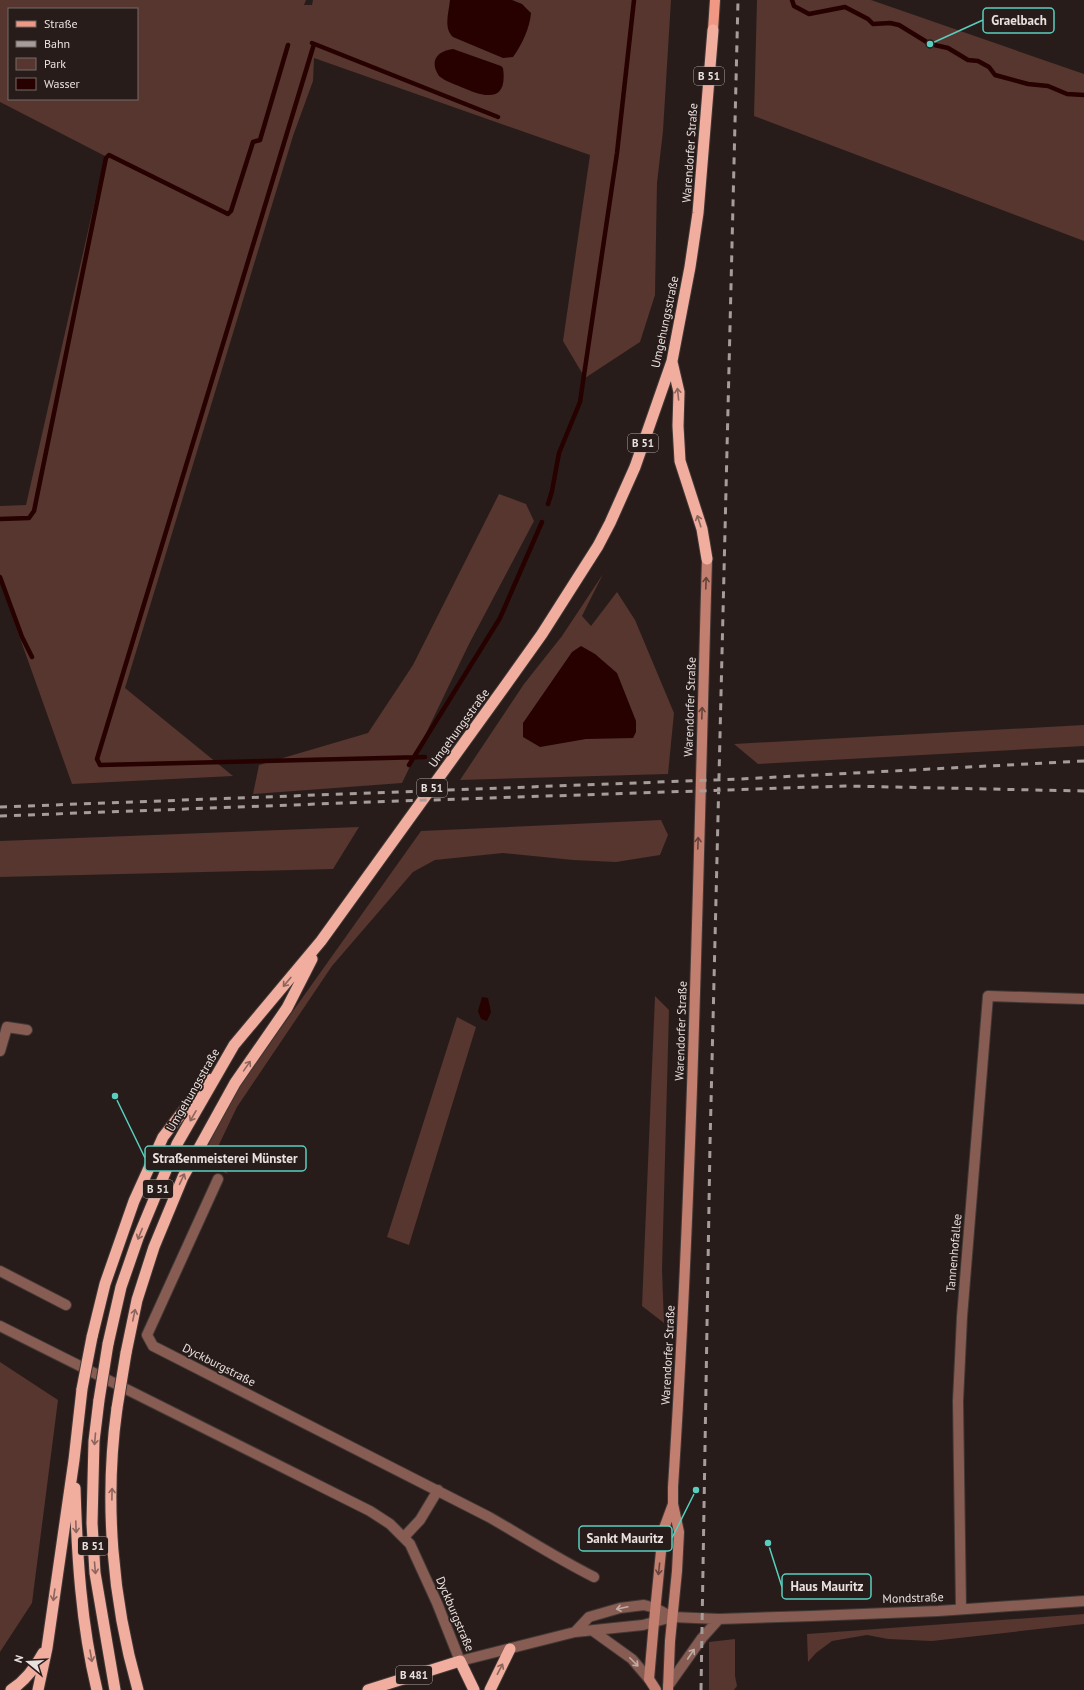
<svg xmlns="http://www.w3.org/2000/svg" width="1084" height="1690" font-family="'PT Sans',sans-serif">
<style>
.green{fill:#56362e;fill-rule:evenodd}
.water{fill:#270000}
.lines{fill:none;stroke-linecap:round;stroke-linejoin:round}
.stream{stroke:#270000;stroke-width:4.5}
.minor-casing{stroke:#423836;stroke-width:12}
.tertiary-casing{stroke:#423836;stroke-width:12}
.secondary-casing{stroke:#423836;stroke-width:12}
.primary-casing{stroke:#423836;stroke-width:12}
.trunk-casing{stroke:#423836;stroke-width:13}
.minor{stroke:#875c52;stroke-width:10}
.tertiary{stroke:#875c52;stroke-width:10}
.secondary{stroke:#c27e6e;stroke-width:10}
.primary{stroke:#f19884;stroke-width:10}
.trunk{stroke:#f1ae9f;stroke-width:11}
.rail{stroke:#a69d9b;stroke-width:3;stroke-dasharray:7 7;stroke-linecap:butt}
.trunk-bridge-casing{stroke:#423836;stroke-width:13;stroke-linecap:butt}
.trunk-bridge{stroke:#f1ae9f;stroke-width:11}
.oneway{stroke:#8c655c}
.oneway2{stroke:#65433c}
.oneway3{stroke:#c2aca7}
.labels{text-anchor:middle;stroke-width:3.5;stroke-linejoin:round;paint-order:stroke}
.shield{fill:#271c1a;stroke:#afa6a4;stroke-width:1}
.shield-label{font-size:11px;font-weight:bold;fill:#e9e1df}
.street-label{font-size:12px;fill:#e9e1df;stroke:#271c1a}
.leader{fill:none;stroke:#59cebf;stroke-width:1.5}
.callout-dot{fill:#59cebf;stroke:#271c1a;stroke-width:1.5}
.callout{fill:#271c1a;stroke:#59cebf;stroke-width:1.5}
.callout-label{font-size:13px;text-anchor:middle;font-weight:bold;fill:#e9e1df}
</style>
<rect width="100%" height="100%" fill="#271c1a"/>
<path class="green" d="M0 0H306L304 5H312L313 0H671L663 131 657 183 655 295 640 342 585 378 563 341 590 155 314 58 313 81 293 136 125 688 233 776 72 784 0 582V506L26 505 105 156 0 102ZM9 9H137V99H9Z
M757 0H871L1084 74V241L754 116Z
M499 494 526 504 534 521 469 644 402 783 253 794 259 765 368 733 413 665Z
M603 574 582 616 591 626 617 592 635 620 674 713 668 774 460 780 524 684 562 636Z
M1084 725V746L758 764 734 744Z
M661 820 668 835 660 855 616 862 573 860 503 853 435 860 413 872 332 966 237 1107 214 1155 228 1174 201 1161 229 1101 421 831Z
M359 827 333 869 0 877V841Z
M655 996 669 1010 662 1270 664 1323 642 1306Z
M457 1017 476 1027 409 1245 387 1237Z
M0 1362 58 1400 32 1603 0 1652Z
M1084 1614V1624L932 1641 888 1639 867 1635 832 1641 816 1653 808 1662 807 1634Z
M735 1639V1676L737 1686 734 1690H709V1642Z"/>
<path class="water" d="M450 0H512L522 4 531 13C530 27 522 45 513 57L503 58 453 37C443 28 449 12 450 0Z
M453 49 501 66 503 68C508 104 484 97 461 87 454 84 445 81 439 76 429 61 437 51 453 49Z
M581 646 595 654 617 673 636 721V732L633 738 586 739 540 747 523 737V723L572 652Z
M482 997 488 998 491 1012 487 1021 481 1019 478 1011Z"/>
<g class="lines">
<path class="stream" d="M792 0 794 6 809 14 845 7 868 19 873 24 890 23 899 25 930 44 948 48 968 60 978 61 989 67 995 75 1028 84 1048 86 1067 94 1084 95
M312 43 498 117
M314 44 97 759 100 765 425 757
M548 504 552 491 559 453 580 402 617 153 634 0
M0 519 29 518 34 511 106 158 109 155 115 158 228 214 231 211 253 142 260 140 288 45
M0 577 22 637 32 657
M409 765 500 618 542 522"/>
<defs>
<path id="minor" d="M0 1051 7 1027 27 1030
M218 1179 147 1335 153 1346 489 1517C524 1537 558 1559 594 1577
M0 1271 66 1305
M404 1537 420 1520 438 1490
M961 1609 958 1401 962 1317 988 996 1084 999"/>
<path id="tertiary" d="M0 1326 370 1511 390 1524 410 1544 437 1603 460 1661 575 1632 643 1625 672 1617 719 1619 812 1616 938 1611 1084 1601
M593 1631 632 1659 649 1679
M575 1632 589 1617 620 1608 644 1605 655 1608 672 1617
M668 1686 702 1638 719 1619"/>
<path id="secondary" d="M656 1690 649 1679 654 1622 663 1531 673 1504
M668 1690 670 1641 677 1571 679 1532 673 1504V1487C693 1178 698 868 707 559"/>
<path id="primary" d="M713 30 715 0"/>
<path id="trunk" d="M672 362 679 392 678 426 680 461 702 529 707 559
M92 1337 105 1284 134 1201 163 1137 208 1079
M108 1344 121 1287 138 1238 177 1144 234 1045 321 941 505 686 542 634 598 546 610 523 635 467 672 361 690 267 698 213 713 30
M126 1353 137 1300 154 1247 183 1177 235 1083 287 1008 312 959
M99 1400 94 1441 92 1523 95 1573 115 1690
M117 1408C104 1501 112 1599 138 1690
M75 1488C77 1556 81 1624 97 1690
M11 1690C25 1681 35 1668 43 1653
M38 1690 47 1648 74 1460 82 1389
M368 1690 460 1661 474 1690
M490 1690 510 1649"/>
</defs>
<use href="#minor" class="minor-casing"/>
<use href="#tertiary" class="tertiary-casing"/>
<use href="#secondary" class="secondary-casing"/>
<use href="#primary" class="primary-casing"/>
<use href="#trunk" class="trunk-casing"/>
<use href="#minor" class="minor"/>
<use href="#tertiary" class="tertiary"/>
<use href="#secondary" class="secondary"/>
<use href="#primary" class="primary"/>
<use href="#trunk" class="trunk"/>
<path class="rail" d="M0 807 740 779 1084 761
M0 816 371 802 845 786 1084 791
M701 1690 710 1144 738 0"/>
<defs>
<path id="trunk-bridge" d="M82 1389 92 1337
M99 1400 108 1344
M117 1408 126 1353"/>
</defs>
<use href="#trunk-bridge" class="trunk-bridge-casing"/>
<use href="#trunk-bridge" class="trunk-bridge"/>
</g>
<defs><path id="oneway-shaft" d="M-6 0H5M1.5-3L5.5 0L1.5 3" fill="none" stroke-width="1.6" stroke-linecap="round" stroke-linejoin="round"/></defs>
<g class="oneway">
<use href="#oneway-shaft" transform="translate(678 394) rotate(-96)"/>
<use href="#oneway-shaft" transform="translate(699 521) rotate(-108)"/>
<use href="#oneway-shaft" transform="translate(287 982) rotate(130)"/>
<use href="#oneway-shaft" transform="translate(247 1066) rotate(-55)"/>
<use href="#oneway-shaft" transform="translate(193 1116) rotate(120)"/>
<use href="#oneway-shaft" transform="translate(182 1179) rotate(-65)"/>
<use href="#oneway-shaft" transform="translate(140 1234) rotate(112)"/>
<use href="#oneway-shaft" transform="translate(134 1315) rotate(-78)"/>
<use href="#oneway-shaft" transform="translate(95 1439) rotate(95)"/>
<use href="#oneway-shaft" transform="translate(112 1494) rotate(-89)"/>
<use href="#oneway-shaft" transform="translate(76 1527) rotate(88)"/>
<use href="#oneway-shaft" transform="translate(95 1568) rotate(85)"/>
<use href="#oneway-shaft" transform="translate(54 1595) rotate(98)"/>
<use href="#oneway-shaft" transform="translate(91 1656) rotate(80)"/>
<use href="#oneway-shaft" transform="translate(500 1669) rotate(-63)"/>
</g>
<g class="oneway2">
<use href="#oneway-shaft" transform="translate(706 583) rotate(-88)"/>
<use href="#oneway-shaft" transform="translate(702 713) rotate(-88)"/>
<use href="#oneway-shaft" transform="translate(698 843) rotate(-88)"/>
<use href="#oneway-shaft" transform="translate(659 1569) rotate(96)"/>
</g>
<g class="oneway3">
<use href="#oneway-shaft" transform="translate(622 1608) rotate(168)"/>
<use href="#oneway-shaft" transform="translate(691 1654) rotate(-56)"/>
<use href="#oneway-shaft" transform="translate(634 1662) rotate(45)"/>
</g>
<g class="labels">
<g class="shield">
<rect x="694" y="67" width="30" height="18" rx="3"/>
<rect x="628" y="434" width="30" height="18" rx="3"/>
<rect x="417" y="779" width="30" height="18" rx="3"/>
<rect x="143" y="1180" width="30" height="18" rx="3"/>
<rect x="78" y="1537" width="30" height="18" rx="3"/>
<rect x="396" y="1666" width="36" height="18" rx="3"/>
</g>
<g class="shield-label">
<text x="709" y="80">B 51</text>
<text x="643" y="447">B 51</text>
<text x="432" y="792">B 51</text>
<text x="158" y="1193">B 51</text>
<text x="93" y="1550">B 51</text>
<text x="414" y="1679">B 481</text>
</g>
<g class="street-label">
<text transform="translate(690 153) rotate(-86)" y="4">Warendorfer Straße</text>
<text transform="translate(665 322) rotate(-78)" y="4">Umgehungsstraße</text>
<text transform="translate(690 707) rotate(-88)" y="4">Warendorfer Straße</text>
<text transform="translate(459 728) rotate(-54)" y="4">Umgehungsstraße</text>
<text transform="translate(681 1031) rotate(-88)" y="4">Warendorfer Straße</text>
<text transform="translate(193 1090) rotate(-60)" y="4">Umgehungsstraße</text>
<text transform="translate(954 1253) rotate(-85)" y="4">Tannenhofallee</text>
<text transform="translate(668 1355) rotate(-87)" y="4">Warendorfer Straße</text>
<text transform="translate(219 1365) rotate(27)" y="4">Dyckburgstraße</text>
<text transform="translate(913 1598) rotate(-2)" y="4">Mondstraße</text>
<text transform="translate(455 1614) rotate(67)" y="4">Dyckburgstraße</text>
</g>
</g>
<path class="leader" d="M930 44L983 20M115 1096L145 1158M696 1490L672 1538M768 1543L782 1587"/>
<g class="callout-dot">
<circle cx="930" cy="44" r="4"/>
<circle cx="115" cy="1096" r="4"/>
<circle cx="696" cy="1490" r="4"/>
<circle cx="768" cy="1543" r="4"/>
</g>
<g class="callout">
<rect x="983" y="8" width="71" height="25" rx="4"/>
<rect x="145" y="1146" width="161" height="25" rx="4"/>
<rect x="579" y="1526" width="93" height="25" rx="4"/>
<rect x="782" y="1574" width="89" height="25" rx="4"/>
</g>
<g class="callout-label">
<text x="1019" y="25">Graelbach</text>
<text x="225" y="1163">Straßenmeisterei Münster</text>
<text x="625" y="1543">Sankt Mauritz</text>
<text x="827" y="1591">Haus Mauritz</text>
</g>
<rect x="8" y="8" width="130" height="92" fill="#271c1a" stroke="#756b69"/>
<rect x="16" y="21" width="20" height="6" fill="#f19884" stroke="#756b69"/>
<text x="44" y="28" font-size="12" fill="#e9e1df">Straße</text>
<rect x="16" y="41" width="20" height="6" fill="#a69d9b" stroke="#756b69"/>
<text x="44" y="48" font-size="12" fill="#e9e1df">Bahn</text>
<rect x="16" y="58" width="20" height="12" fill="#56362e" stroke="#756b69"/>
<text x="44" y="68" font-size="12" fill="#e9e1df">Park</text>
<rect x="16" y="78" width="20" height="12" fill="#270000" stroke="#756b69"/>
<text x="44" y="88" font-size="12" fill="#e9e1df">Wasser</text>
<g transform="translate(28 1662) rotate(288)" stroke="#271c1a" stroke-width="3" paint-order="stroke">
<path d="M0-3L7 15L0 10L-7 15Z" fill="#e9e1df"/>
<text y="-6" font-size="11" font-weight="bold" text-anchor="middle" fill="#e9e1df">N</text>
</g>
</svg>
